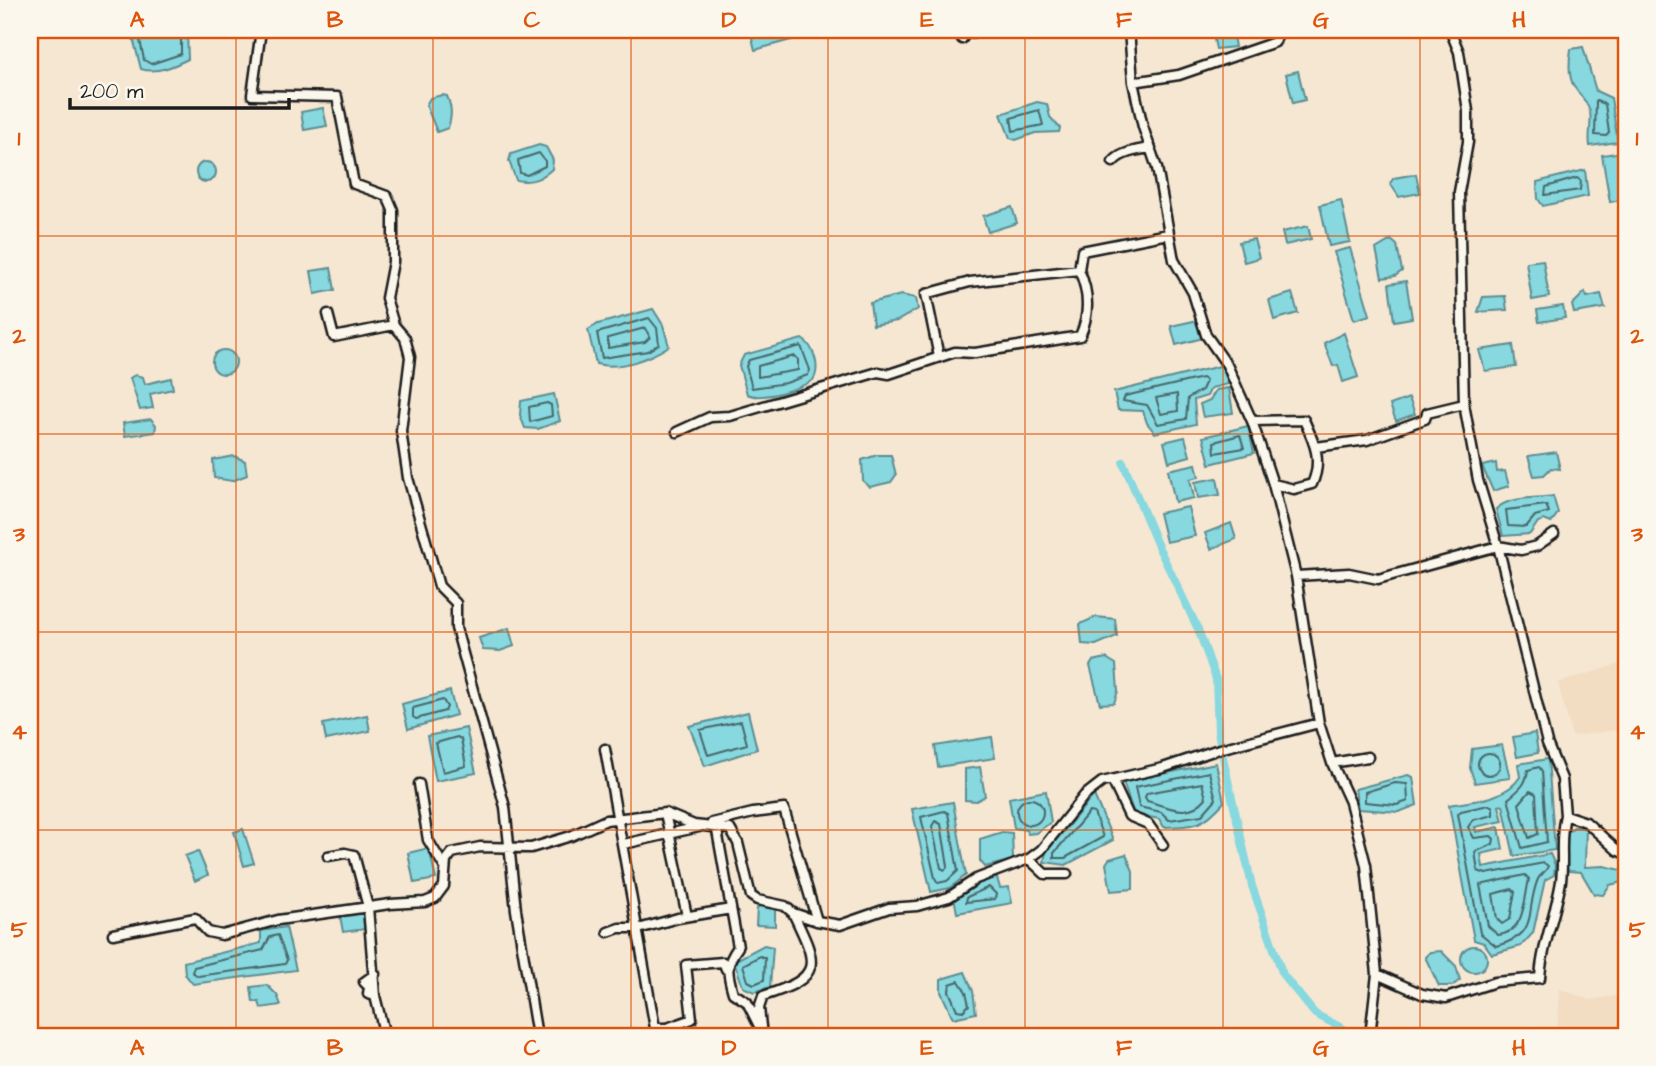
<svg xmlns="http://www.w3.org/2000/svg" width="1656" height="1066" font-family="'Architects Daughter',sans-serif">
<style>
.built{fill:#f2dcc2}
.water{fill:#87d8df;stroke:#5c8d91;stroke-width:2}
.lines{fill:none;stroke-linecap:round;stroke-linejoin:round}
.shore{stroke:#47676a;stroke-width:2}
.canal{stroke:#87d8df;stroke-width:8}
.minor-casing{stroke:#1c1c1c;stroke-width:13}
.minor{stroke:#fbf7ec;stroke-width:8}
.grid{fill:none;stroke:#de560d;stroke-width:2;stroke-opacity:0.55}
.neatline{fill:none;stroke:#de560d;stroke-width:2.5}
.grid-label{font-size:23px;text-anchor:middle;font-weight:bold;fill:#de560d}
</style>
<rect width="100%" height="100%" fill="#f6e7d3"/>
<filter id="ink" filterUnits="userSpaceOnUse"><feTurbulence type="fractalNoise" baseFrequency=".0143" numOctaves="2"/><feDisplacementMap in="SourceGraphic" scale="14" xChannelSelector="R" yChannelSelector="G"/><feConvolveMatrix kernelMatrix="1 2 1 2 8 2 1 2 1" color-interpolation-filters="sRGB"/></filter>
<g filter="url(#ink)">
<path class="built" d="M1626 662V729L1572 736 1558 683Z
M1560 989 1590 1000 1626 994V1036H1557Z"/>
<path class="water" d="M131 30H187L188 59C174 66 157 74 141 69Z
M750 30H796L798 38 755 50Z
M1212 30H1232L1235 47 1216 49Z
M1583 47 1596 91 1611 98 1618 142 1590 146C1588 135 1592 121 1590 112 1587 101 1581 97 1575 88 1568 78 1569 61 1571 49Z
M1298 71 1305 100 1293 103 1286 74Z
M442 95 447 96C452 108 452 116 448 128L437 132 426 105 430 98Z
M1037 102 1047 104 1050 117 1060 128 1059 132 1035 133 1016 140 1010 138 1001 114Z
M323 108 327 126 304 130 301 112Z
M539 145 546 147 553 160 552 169C541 179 531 183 516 180L509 161 511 154Z
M1622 152 1626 163V199L1610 202 1602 155Z
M196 172a10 10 0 1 1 20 0a10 10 0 1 1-20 0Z
M1585 170 1588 196 1543 206 1538 199 1537 182Z
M1416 174 1420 193 1399 197 1390 183 1394 178Z
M1341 200 1350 242 1329 246 1320 205Z
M1012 207 1017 223 988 232 983 216Z
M1308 226 1311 239 1285 245 1282 232Z
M1254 239 1259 258 1244 262 1239 242Z
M1391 240 1397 245 1402 271 1395 276 1382 278 1376 249Z
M1350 248 1370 315 1354 320 1334 252Z
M1543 260 1549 297 1532 300 1526 262Z
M331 268 335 290 315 294 311 271Z
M1406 281 1412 318 1394 321 1389 284Z
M1585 292 1587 297 1601 294 1605 308 1574 313 1572 305Z
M1292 293 1298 313 1274 320 1269 300Z
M901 295 916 298 918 309 897 321 873 325 870 303Z
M1505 296 1507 310 1478 312 1483 297Z
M1563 306 1565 318 1539 322 1537 310Z
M653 309 663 325 669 346C649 359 620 370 596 364L588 330 598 324Z
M1198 320 1203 338 1176 345 1171 326Z
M1344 333 1358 377 1343 382 1338 365 1333 366 1324 343Z
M802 339C814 346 821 368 813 380 799 389 762 401 747 394L739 365 744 355Z
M1513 345 1516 367 1485 371 1479 350Z
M212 362a12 12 0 1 1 24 0a12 12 0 1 1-24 0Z
M1224 365 1228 384 1211 388 1207 396 1194 400 1196 424 1155 433 1147 423 1143 411 1118 410 1114 392Z
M135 375 143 377 145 384 171 378 173 389 150 394 153 408 140 410 130 378Z
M1229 388 1233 413 1203 417 1200 404 1210 400 1216 390Z
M554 394 560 421 538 429 525 428 520 415 521 401Z
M1409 398 1415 414 1396 421 1390 405Z
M151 419 156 425 155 432 125 436 123 423Z
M1248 426 1254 453 1210 464 1203 437Z
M1185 437 1190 456 1169 462 1164 442Z
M1556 452 1560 469 1551 468 1544 475 1534 476 1528 456Z
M877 455H891L896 475 891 482 870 487 863 481 862 460Z
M234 456 245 461 247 475 232 481 214 478 213 460Z
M1496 463 1497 472 1505 471 1509 486 1493 491 1482 466Z
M1196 464 1199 477 1190 479 1194 498 1175 502 1168 470Z
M1217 478 1220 495 1198 498 1195 482Z
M1553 496 1558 513 1551 523 1544 520 1538 522 1530 534 1503 536 1496 509C1509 496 1535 499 1553 496Z
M1188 507 1195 536 1166 542 1159 513Z
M1231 523 1236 539 1211 549 1205 533Z
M1096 617 1115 619 1117 636 1096 645 1082 644 1080 624Z
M509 628 514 646 500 651 483 650 479 638Z
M1106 658 1116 664 1118 691 1114 703 1100 704 1090 666 1093 661Z
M450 691 456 715 408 729 402 704Z
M748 712 757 749 705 766 689 726Z
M367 715 370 731 326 740 323 724Z
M466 728 476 773 436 781 427 736Z
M1535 733 1538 753 1517 757 1513 737Z
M992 737 995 758 938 767 935 746Z
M1502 745 1510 778 1475 783 1470 768 1472 749Z
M1548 759 1555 850 1514 856 1503 805 1499 806 1503 821 1475 827 1476 832 1499 827 1503 849 1481 854 1483 867 1550 854 1555 865 1554 875 1545 880 1533 933 1521 946 1492 954 1484 943 1474 940 1449 805C1473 801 1506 799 1520 777L1518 764Z
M1216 763 1224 802C1203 826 1196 826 1164 827L1159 819 1134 814 1123 782Z
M980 767 985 796 976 801 965 800V769Z
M1408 775 1413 777 1417 805 1399 812 1358 809 1355 789Z
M1046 791 1051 822 1036 833 1028 834 1026 830 1014 828 1009 798Z
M1094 795 1113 840 1066 865 1044 862 1046 852Z
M953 802 966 875 950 888 931 892 912 809Z
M1574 827 1586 828 1585 867 1604 866 1626 871V881L1610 885 1603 895 1594 894 1581 872 1569 871 1565 866V834Z
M243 829 254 863 244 866 234 832Z
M1002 832 1012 833 1013 860 985 867 980 861V839Z
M429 848 436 879 414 883 408 853Z
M198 851 208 875 195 881 185 856Z
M1126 854 1133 871V889L1111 891 1106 864 1109 859Z
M997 878 1000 888 1009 887 1012 903 957 913 954 897 979 882Z
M761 904 775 909V926L756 925 757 908Z
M363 913 366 929 343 932 340 916Z
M286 927 296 970 193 984 185 974 184 962 261 943V931Z
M764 945 773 947 770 987 754 992 743 987 734 961Z
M1461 959a13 13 0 1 1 26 0a13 13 0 1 1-26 0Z
M1441 951 1456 966 1460 980 1452 986H1439L1425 957 1430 952Z
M965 972 973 991 976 1013 953 1018 941 992V979Z
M267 985 277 995 281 1005 261 1008 259 1002H253L251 987Z"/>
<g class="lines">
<path class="shore" d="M138 30 144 60 151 64 181 54V30
M1596 101 1605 104 1609 133 1606 136 1595 135Z
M1039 110 1043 125 1013 131 1011 118Z
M539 153 545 161V166L527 175 520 173 518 160Z
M1577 178 1581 181 1580 190 1545 195 1546 187Z
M649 318 657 328 659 344 648 351 602 358 597 333Z
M645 328 650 337 645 342 608 348V338Z
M801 346 810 370 808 375 786 383 752 388 746 366 749 360Z
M794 356 798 359V370L758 377V366Z
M1202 378 1206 381 1202 390 1188 398 1186 419 1158 424 1147 405 1123 401 1125 396Z
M1177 394 1178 411 1161 414 1156 398Z
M547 403 551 405 552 416 530 422 529 407Z
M1240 435 1244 448 1215 453 1214 442Z
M1546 505 1549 512 1535 516 1526 527 1508 526 1506 510Z
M443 700 447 707 445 711 416 719 413 717V708Z
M741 721 747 744 708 755 700 730Z
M457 737 461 739 466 766 443 772 436 743Z
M1478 764a11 11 0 1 1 22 0a11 11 0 1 1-22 0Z
M1539 767 1542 771 1547 842 1522 848 1508 799C1520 789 1526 785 1528 770Z
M1209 772 1216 799 1202 815 1169 820 1161 812 1139 807 1135 787Z
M1202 783 1206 798C1189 819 1169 807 1147 801L1145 797 1147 793Z
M1395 783 1407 784 1408 801 1397 805 1365 802V792Z
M1530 791 1536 794 1538 834 1529 838 1519 804Z
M1017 812a13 13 0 1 1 26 0a13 13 0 1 1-26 0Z
M1489 805 1493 807V815L1473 820 1468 827 1474 838 1491 836 1494 839 1493 844 1475 852 1478 871 1486 874 1544 863 1548 866C1546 873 1541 873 1538 879 1524 913 1541 934 1496 946L1480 933 1458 814 1461 811Z
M944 811 948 813 958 871 947 881 938 883 935 878 921 817Z
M1089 812 1094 813 1103 837 1065 858H1054V853Z
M935 821 941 824 948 866 945 870 941 868 932 826Z
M1525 875 1529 879C1524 901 1525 932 1498 935L1488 926 1480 885Z
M989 887 996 894 995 899 966 902 967 897Z
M1512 889 1515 892 1510 919 1502 924 1497 919 1493 894Z
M278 935 287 960 285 964 198 976 192 972 194 967 263 950 270 937Z
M760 956 765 958 764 980 754 984 748 981 743 965Z
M959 981 966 992 969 1005 963 1011 957 1010 949 991 950 984Z"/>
<path class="canal" d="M1123 462 1157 544 1198 629 1216 679 1218 732 1225 767 1252 886 1283 975 1315 1014 1348 1031 1378 1034 1403 1032 1426 1036"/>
<defs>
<path id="minor" d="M261 30 252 95 337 97 354 184 387 196 393 210V262L386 298 394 325 405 338 410 357 401 431 408 478 439 586 456 603V628L505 807 516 910 537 1036
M1129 30 1133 82 1143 127 1157 168 1174 260 1193 293 1206 335 1227 365 1252 421 1273 484 1296 576 1319 723
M1450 30 1459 52 1468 111V142L1459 192 1464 404 1478 480 1498 546 1547 743 1562 779 1565 815
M962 39 965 34 984 30
M1133 82 1179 75 1275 42 1279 30
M1113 162C1121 152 1138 150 1151 148
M328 314 334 337 394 325
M939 357 926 294 970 282 1079 270 1082 251 1168 234
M1252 421 1304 420C1314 442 1323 460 1312 484L1294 489 1273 484
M677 432 710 417 730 416 878 372 889 374 955 352 975 353 1080 336C1090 314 1089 292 1079 270
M1316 447 1367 440 1425 419 1427 413 1464 404
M1296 576 1349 573 1378 579 1498 546 1521 550 1537 546 1554 534
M605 749 655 1028H667L692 1019 686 965 723 962 726 969
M1332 763 1368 757
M1112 780 1129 816 1148 824 1163 845
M419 784 428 840 445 868
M665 813 687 916
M712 823 753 813 784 809 817 921
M716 825 738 947C725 965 727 972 733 993L747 1002 761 1030
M624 844 699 827
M328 856 345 853 354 855 368 907 375 996 385 1036
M1029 859 1041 850 1084 796 1102 782 1163 768 1216 750 1319 723 1332 763 1350 802 1366 865 1377 974 1370 1036
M608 932 619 928H642L678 918 731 909
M113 934 195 918 208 932 222 935 278 920 390 904 425 902 435 898 444 886 446 861 452 853 480 847 531 848 571 836 606 820 665 813 694 825 730 829 738 843 751 896 757 900 785 906 793 913 817 921 840 925 889 908 917 906 949 897 976 879 1029 859 1045 874H1067
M1377 974 1422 994 1446 998 1495 982 1540 978C1542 944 1556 914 1561 881 1564 857 1559 841 1565 815L1586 822 1617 850 1626 854
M375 996 368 994 369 987 364 982 375 974
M762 1036 759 1008 763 996C824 977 818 965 793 913"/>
</defs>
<use href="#minor" class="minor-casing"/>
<use href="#minor" class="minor"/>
</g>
</g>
<path class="grid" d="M236 30V1036M433 30V1036M631 30V1036M828 30V1036M1025 30V1036M1223 30V1036M1420 30V1036M30 236H1626M30 434H1626M30 632H1626M30 830H1626"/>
<rect width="1656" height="1066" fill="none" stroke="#fbf7ec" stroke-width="77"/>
<path d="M70 98v10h219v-10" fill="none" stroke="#1c1c1c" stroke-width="3.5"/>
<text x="80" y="98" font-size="21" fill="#1c1c1c" stroke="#fbf7ec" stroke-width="5" paint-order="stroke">200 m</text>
<rect x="38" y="38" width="1580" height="990" class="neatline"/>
<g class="grid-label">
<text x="137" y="27">A</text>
<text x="335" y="27">B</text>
<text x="532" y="27">C</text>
<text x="729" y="27">D</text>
<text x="927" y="27">E</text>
<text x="1124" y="27">F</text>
<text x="1321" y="27">G</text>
<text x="1519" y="27">H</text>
<text x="19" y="145">1</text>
<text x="1637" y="145">1</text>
<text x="19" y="343">2</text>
<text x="1637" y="343">2</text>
<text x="19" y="541">3</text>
<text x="1637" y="541">3</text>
<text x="19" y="739">4</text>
<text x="1637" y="739">4</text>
<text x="19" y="937">5</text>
<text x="1637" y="937">5</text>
<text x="137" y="1055">A</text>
<text x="335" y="1055">B</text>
<text x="532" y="1055">C</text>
<text x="729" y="1055">D</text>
<text x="927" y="1055">E</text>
<text x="1124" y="1055">F</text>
<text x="1321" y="1055">G</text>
<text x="1519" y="1055">H</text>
</g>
</svg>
